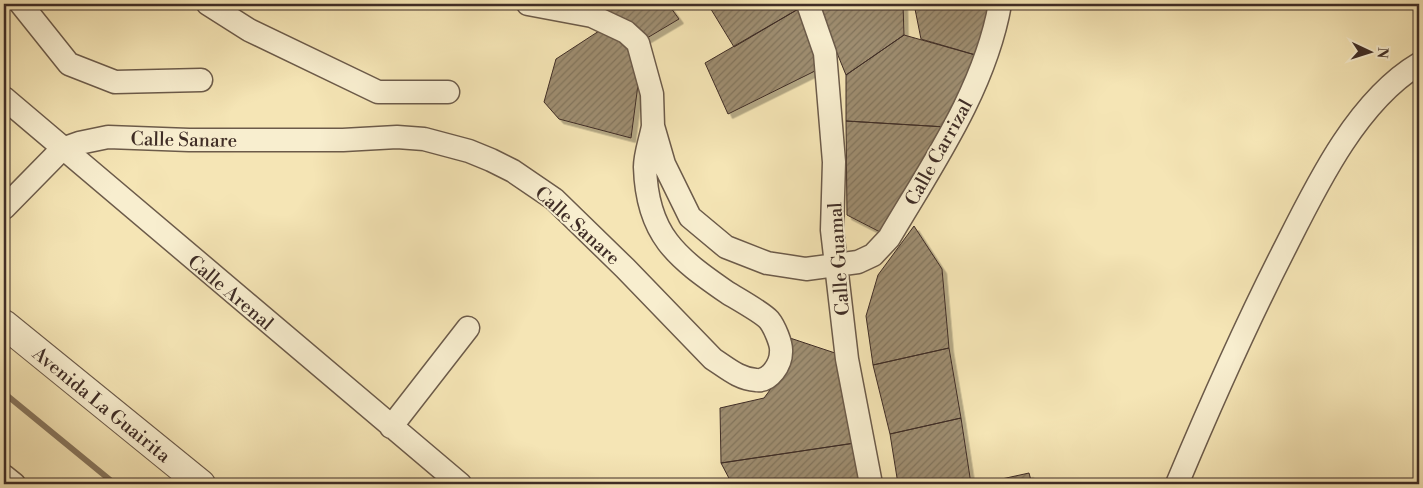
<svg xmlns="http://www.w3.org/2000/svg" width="1423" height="488" font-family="'Libre Bodoni',serif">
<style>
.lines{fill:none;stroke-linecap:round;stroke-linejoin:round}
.stream{stroke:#87765e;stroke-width:6}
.building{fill:url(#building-hatch);stroke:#3f2d26;filter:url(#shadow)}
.minor-casing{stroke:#6c5b4a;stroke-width:25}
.tertiary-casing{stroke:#6c5b4a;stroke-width:30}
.minor{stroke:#f8eecf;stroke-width:22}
.tertiary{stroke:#f8eecf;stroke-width:28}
.labels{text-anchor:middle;stroke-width:4;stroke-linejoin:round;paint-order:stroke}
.street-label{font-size:19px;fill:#3f2d26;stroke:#f8eecf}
</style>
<defs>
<pattern id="building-hatch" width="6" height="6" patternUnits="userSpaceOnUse" patternTransform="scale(1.25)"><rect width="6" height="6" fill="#9e8d70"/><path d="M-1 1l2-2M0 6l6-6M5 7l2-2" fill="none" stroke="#82745c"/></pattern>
<filter id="shadow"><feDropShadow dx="4.5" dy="4.5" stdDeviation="0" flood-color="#0004"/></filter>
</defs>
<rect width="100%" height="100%" fill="#f5e5b5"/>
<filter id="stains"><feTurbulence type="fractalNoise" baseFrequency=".004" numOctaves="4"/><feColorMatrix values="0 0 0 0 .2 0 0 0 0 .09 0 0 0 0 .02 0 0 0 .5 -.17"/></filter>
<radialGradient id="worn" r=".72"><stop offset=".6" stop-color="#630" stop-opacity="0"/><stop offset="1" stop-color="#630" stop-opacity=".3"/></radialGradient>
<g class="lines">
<path class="stream" d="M4 393 115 484"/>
</g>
<path class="building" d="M597 4H668L679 19 642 41 624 21Z
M713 4H797L800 8 734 47 709 6Z
M817 4H903L904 35 846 75Z
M914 4H994L979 56 921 39Z
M800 8 819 69 728 114 705 63Z
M599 31 624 41 639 77 631 138 559 119 544 102 556 59Z
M904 35 979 56 946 127 846 121V75Z
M846 121 946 127 882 233 847 215Z
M914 226 942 269 949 348 873 365 866 316 878 275Z
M787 337 838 354 855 443 721 463 720 408 764 398 776 382Z
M949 348 961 418 890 434 873 365Z
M961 418 971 484H898L890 434Z
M855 443 864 484H732L721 463Z
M1029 473 1032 484H979Z"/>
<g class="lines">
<defs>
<path id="minor" d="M21 4 69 64 115 82 201 80
M208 4 249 30 378 92H448
M528 4 592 16 626 32 638 43 652 94 653 126 664 164 690 217 726 247 767 263 806 269 858 262 873 255 889 238C932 165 985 89 1000 4
M808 4 825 53 834 162 832 230 847 359 871 484
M4 98 460 484
M4 208 62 149 79 143 108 137 189 140H343L397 137 424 139 469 151 491 160 513 171 554 199 625 268 713 359C727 368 739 379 756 380 770 382 781 364 781 352 782 344 774 326 769 320 763 313 738 299 728 293 676 257 647 235 645 167 645 154 651 138 653 126
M391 427 468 328
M4 476 14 484
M1177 484C1211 403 1246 324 1286 246 1317 184 1358 100 1419 64"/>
<path id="tertiary" d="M4 324 201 484"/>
</defs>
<use href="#minor" class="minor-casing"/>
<use href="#tertiary" class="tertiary-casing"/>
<use href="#minor" class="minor"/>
<use href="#tertiary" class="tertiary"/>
</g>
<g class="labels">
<g class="street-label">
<text transform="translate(184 139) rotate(1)" y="7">Calle Sanare</text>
<text transform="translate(938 152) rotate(-61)" y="7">Calle Carrizal</text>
<text transform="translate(578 225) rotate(42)" y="7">Calle Sanare</text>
<text transform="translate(838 259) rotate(-94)" y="7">Calle Guamal</text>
<text transform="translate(231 292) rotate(40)" y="7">Calle Arenal</text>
<text transform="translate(102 404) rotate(39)" y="7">Avenida La Guairita</text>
</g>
</g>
<rect width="1423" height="488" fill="none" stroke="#f5e5b5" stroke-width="20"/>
<rect x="5" y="5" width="1413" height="478" fill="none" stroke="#3f2d26" stroke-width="2.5"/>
<rect x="10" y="10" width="1403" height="468" fill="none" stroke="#3f2d26"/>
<g transform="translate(1370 52) rotate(94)" stroke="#f8eecf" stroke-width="4" paint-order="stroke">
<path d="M0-4L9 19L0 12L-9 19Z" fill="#3f2d26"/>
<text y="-8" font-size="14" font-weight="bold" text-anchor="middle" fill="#3f2d26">N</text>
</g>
<rect width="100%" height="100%" filter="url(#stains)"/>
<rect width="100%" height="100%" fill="url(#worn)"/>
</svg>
